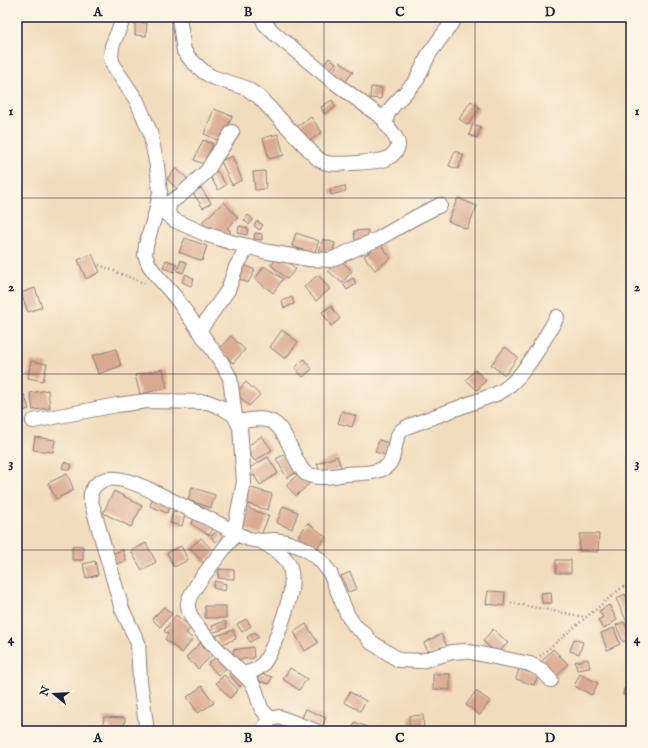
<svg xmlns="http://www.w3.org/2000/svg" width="648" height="748" font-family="'IM FELL English',serif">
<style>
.building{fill:#daa991}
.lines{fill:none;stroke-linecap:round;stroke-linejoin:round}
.street-casing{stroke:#8a7f7c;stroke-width:16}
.path{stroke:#8a7f7c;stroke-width:2.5;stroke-dasharray:1 3;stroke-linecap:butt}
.street{stroke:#fff;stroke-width:14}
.grid{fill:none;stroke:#22223b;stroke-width:1;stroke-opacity:0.55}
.neatline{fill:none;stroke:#22223b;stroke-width:1.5}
.grid-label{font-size:13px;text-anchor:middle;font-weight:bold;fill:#22223b}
</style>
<rect width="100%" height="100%" fill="#fcf5e5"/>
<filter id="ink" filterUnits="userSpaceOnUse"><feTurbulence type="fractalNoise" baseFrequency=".025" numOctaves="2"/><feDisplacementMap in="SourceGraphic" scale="8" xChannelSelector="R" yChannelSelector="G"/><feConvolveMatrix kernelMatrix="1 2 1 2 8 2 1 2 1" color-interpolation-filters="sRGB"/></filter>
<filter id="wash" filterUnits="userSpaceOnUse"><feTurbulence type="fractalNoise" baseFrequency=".012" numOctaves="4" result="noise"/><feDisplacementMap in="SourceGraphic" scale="16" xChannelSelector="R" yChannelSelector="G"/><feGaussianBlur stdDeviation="0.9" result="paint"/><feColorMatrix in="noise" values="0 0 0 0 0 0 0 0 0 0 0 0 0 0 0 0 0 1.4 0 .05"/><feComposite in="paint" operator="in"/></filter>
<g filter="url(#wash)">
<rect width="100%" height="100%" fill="#f3dcbe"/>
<g id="blocks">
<path class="building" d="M135 22 147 23 146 36 135 35Z
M329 58 336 63 329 71 323 66Z
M340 62 353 72 345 82 332 72Z
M371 87 382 88 381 99 370 98Z
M332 100 336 107 324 114 321 107Z
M471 101 480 108 468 125 459 119Z
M214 109 232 116 222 142 204 134Z
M311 117 322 132 308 142 297 127Z
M473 124 481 127 477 138 469 135Z
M278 134 284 155 269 159 263 138Z
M203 140 213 144 204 164 194 160Z
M455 151 464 155 458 169 449 166Z
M232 156 242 180 232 185 221 161Z
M176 168 189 180 179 191 167 179Z
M217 171 226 185 218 190 210 176Z
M265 171 266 189 255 190 253 172Z
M345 186 346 191 331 195 330 189Z
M201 188 211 203 203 208 193 193Z
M458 198 477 206 467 229 448 221Z
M224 202 238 218 227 228 231 232 225 236 219 235 211 226 208 229 202 222Z
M248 215 253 220 249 225 244 220Z
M257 221 263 225 260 230 254 226Z
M239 226 248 228 247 235 238 233Z
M368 230V241L355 242 354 231Z
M255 233 262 234V240L254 239Z
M296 233 319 241 314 254 292 246Z
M185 238 207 246 202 261 179 252Z
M323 239 335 243 332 255 319 251Z
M380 244 391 258 375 270 364 256Z
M92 254 100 272 86 279 78 260Z
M280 255 296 269 287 279 271 265Z
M338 258 352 271 342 283 328 271Z
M166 260 177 264 174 272 163 268Z
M181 260 187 263 183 273 177 271Z
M242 264 255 270 248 283 235 277Z
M264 266 283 279 273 293 255 279Z
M186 274 194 279 191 286 182 282Z
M318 275 330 289 316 301 304 287Z
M353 278 356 284 347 290 343 284Z
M35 288 42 307 28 312 21 293Z
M292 297 294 304 284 308 282 301Z
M331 306 340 319 331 326 322 312Z
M282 330 298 342 285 359 270 347Z
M231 336 245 350 233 363 219 349Z
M505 347 518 357 505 375 491 365Z
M116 349 121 366 98 374 92 356Z
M304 359 312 369 303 377 295 368Z
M31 361 47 364 43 381 28 378Z
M163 369 167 388 140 394 135 375Z
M475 370 486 380 477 390 466 380Z
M246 382 260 395 249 406 236 393Z
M48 390 50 408 33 410 30 393Z
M24 394 29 409 17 413V396Z
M342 411 356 416 352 427 338 423Z
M262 436 272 450 255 461 245 448Z
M35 437 55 440 53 452 33 450Z
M379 440 390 443 386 455 375 452Z
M287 453 297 472 287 478 276 459Z
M337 456 341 467 321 474 317 464Z
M268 457 278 473 260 485 254 475 250 477 246 470Z
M64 462 72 465 70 470 62 468Z
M301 472 311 482 296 496 286 485Z
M67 474 74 490 56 499 48 483Z
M192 487 215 495 211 508 188 500Z
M248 487 272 494 268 510 244 503Z
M114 491 142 506 131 527 103 513Z
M153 497 171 504 167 513 150 506Z
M283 506 298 512 292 529 277 523Z
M245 507 269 516 261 535 237 526Z
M173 511 185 514 182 526 170 523Z
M196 516 214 527 209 535 191 524Z
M308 523 326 537 315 550 298 536Z
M218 531 222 537 215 542 211 536Z
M580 534H599L598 552 579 551Z
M201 538 215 553 203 563 190 548Z
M146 543 156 562 142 570 131 551Z
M72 546H83V560H72Z
M181 546 188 560 174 567 167 553Z
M123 550 126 561 116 564 113 553Z
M556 560H571V573H556Z
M95 561 98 575 86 578 83 564Z
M219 569 234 570V579L218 578Z
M350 572 357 589 348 592 341 576Z
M215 581 226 584 225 591 213 588Z
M488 591 505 592 504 606 486 604Z
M551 592 552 603H542L541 593Z
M625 594 631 607V630L616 599Z
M609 605 617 620 603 629 598 620 603 617 599 611Z
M205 606H226V618H205Z
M164 607 172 614 160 627 152 619Z
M176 615 191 627 186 633 193 639 182 653 165 639 168 634 164 631Z
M246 619 251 626 242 632 237 624Z
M225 621 227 628 214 632 212 626Z
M624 622 631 638 623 642 616 625Z
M306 624 318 643 305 651 294 632Z
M614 628 620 644 607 650 601 633Z
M493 629 508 643 497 654 483 641Z
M233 630 236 639 219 645 216 636Z
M255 632 259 637 250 642 247 637Z
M441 634 447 646 430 655 424 643Z
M574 639 583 642 579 654 570 651Z
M200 643 212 655 198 669 186 657Z
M253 647 254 658 234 660 233 650Z
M553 649 568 664 556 677 541 662Z
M218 655 228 667 218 675 208 664Z
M588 659 590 668 577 670 575 662Z
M290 668 307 679 299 690 283 679Z
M519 669 538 675 534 685 516 679Z
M233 670 245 682 240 687 229 674Z
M259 673 272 677 269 684 256 680Z
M433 674H450V690L433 689Z
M580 674 598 683 592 695 574 686Z
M224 675 238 690 230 698 216 683Z
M202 686 214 703 198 713 187 697Z
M624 689 631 691 630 697 623 695Z
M476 691 490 701 480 715 466 705Z
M350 692 366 701 360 711 344 702Z
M306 709 326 718 321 729 301 720Z
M423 715 424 731H409V716Z
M104 717 125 718 124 731H110L111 726 103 725Z
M272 722 292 731H268Z
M355 722 376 731H351Z"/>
</g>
</g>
<g filter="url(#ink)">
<use href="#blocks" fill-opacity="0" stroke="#8a7f7c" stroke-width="1"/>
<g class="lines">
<defs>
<path id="street" d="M124 17 112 46 111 57 114 67 137 101 150 132 157 166 160 192 156 212 146 245 145 255 149 265 157 276 176 298 222 363 230 378 235 417
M179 17 184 51 191 60 204 72 212 77 246 88 259 97 316 157C319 160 323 162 327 163 335 165 379 162 386 159 391 157 398 151 398 145 398 138 390 130 386 124L387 115 392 107 416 81 429 54 456 17
M262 17 265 24 275 34 334 82 385 120
M157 206 174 220 205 234 234 243 248 246 263 251 309 259 330 260 378 239 416 217 440 205
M168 215 169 203 181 195 207 171 213 161 232 132
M199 331 228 290 236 267 248 246
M33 421 117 405 147 401 208 402 223 408 234 415 240 427 244 482 234 532
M238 422C275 414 279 422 294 455 297 461 300 468 305 473 316 480 336 476 347 474 360 473 375 474 386 467 397 459 392 440 401 431 403 429 407 427 409 426L496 394C521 384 543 341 557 317
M236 533C226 547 190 589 188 603 185 624 237 667 251 682 257 689 257 697 260 705 261 710 267 715 271 719
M243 674C250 672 258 670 262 665 273 653 288 606 291 590 292 582 292 572 289 565 284 553 271 548 261 541
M144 731 146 724 140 681 138 643 122 609 91 501C90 494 91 489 97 484 114 467 159 495 177 503 193 511 210 519 227 528L239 535 249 539 261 541 274 540 286 542 303 548 313 554 321 561 330 573 348 616 355 626 365 634 371 642 399 660 421 661 452 652 465 651 530 664 543 671 551 680
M261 731 271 719 279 717 316 731"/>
</defs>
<use href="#street" class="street-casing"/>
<path class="path" d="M99 265 146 284
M511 603 586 617
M540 656 626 584"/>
<use href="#street" class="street"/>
</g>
</g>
<path class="grid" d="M173 17V731M324 17V731M475 17V731M17 198H631M17 374H631M17 550H631"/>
<rect width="648" height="748" fill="none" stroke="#fcf5e5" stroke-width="44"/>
<g transform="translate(54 694) rotate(288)" stroke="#fcf5e5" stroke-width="3" paint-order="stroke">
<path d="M0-3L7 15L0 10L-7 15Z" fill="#22223b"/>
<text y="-6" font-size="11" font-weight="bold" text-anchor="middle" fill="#22223b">N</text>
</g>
<rect x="22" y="22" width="604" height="704" class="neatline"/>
<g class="grid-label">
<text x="98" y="16">A</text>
<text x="248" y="16">B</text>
<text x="400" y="16">C</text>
<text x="550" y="16">D</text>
<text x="11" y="115">1</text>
<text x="637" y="115">1</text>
<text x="11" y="291">2</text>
<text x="637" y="291">2</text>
<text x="11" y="467">3</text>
<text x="637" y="467">3</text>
<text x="11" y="643">4</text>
<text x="637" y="643">4</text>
<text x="98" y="742">A</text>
<text x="248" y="742">B</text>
<text x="400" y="742">C</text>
<text x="550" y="742">D</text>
</g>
</svg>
